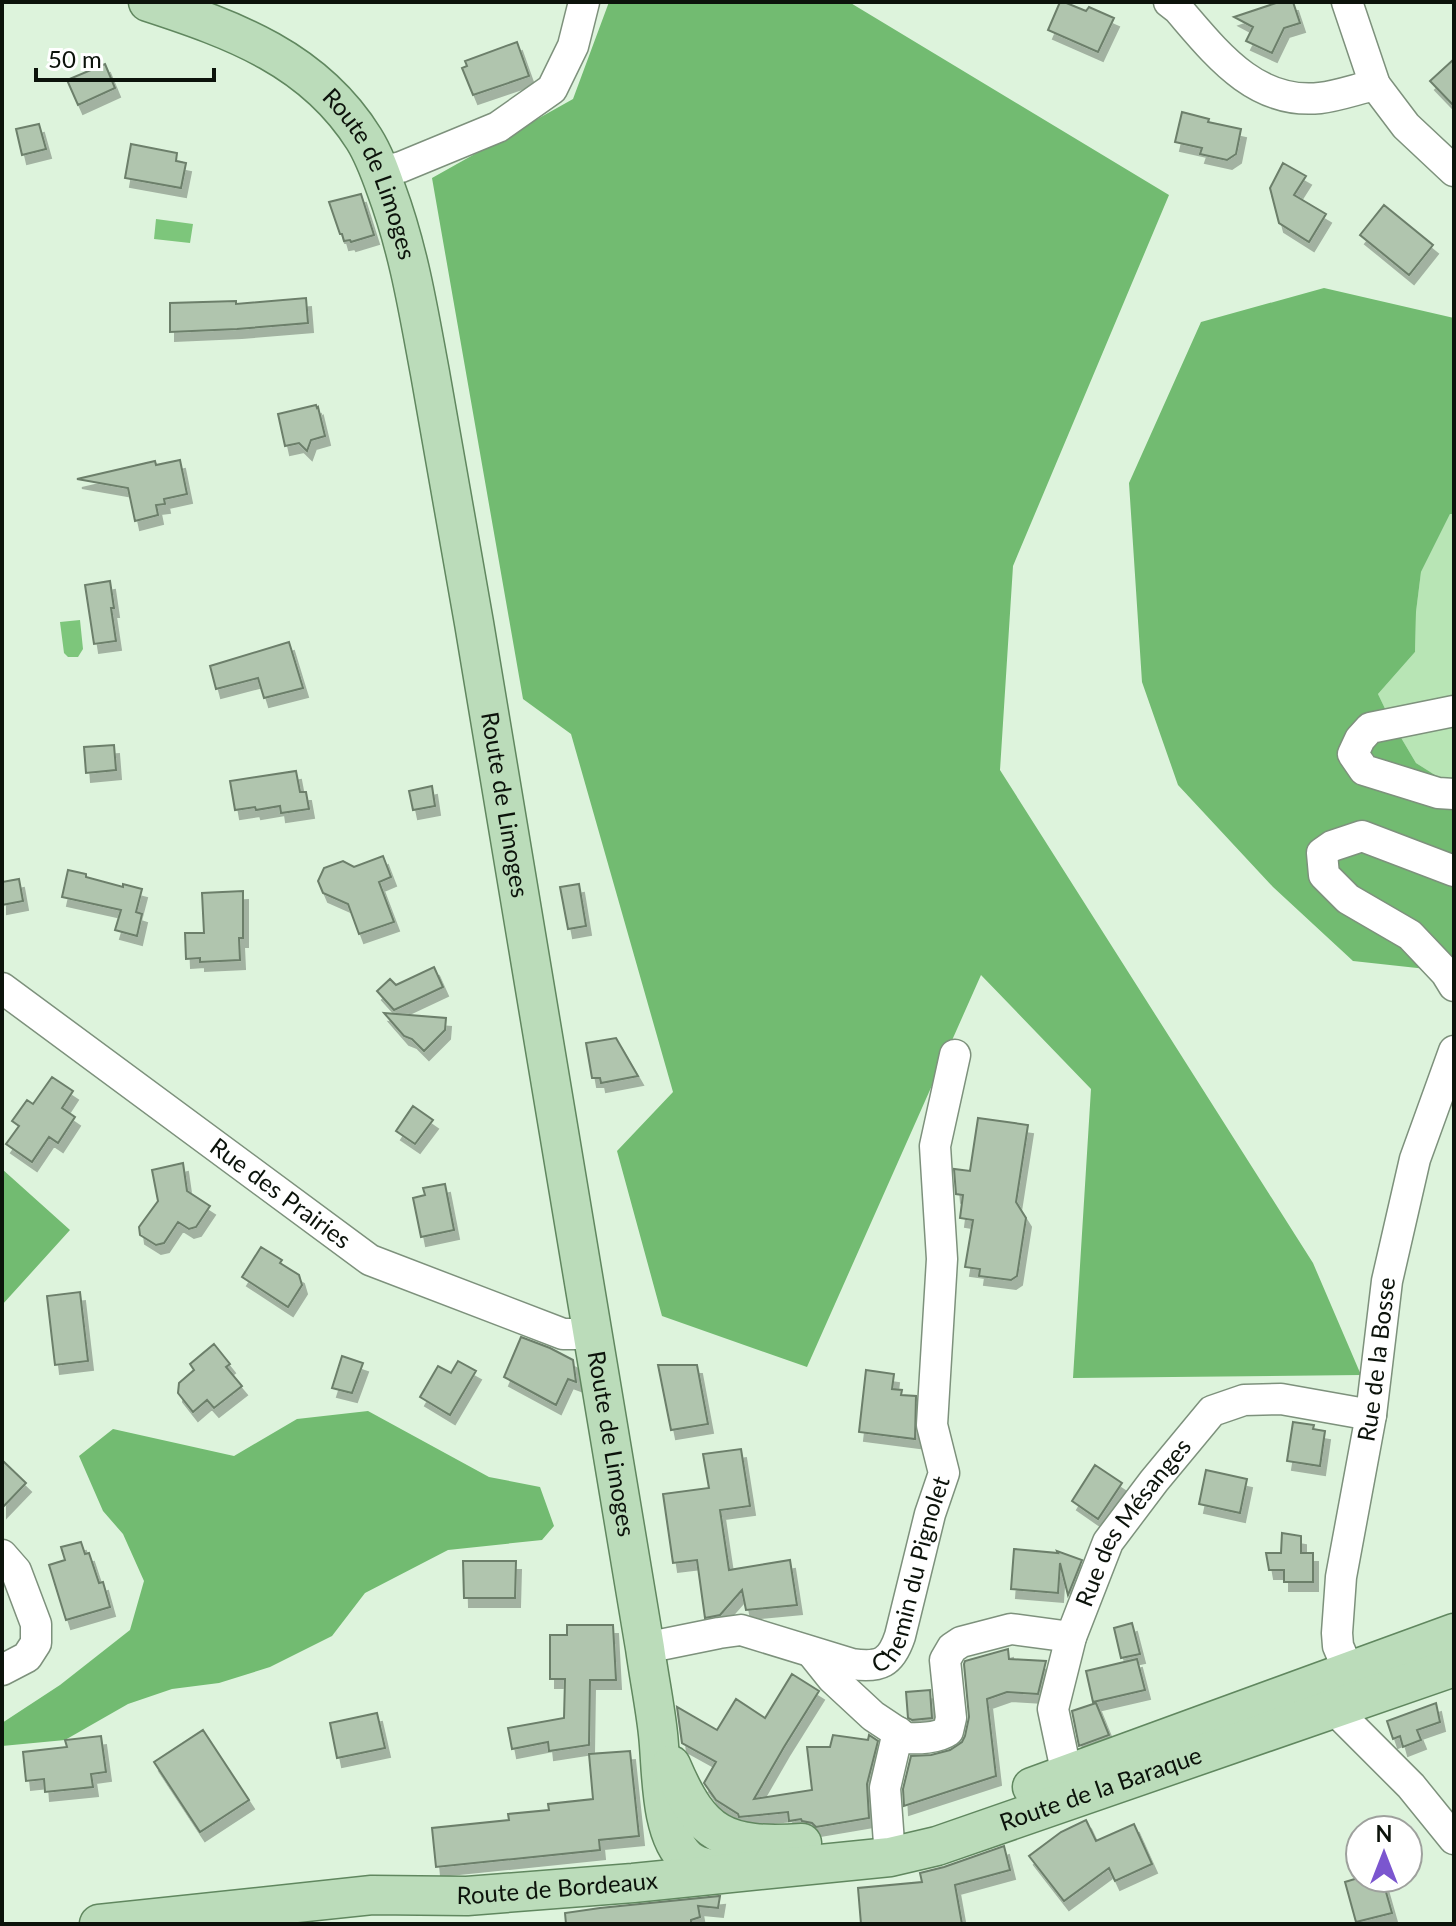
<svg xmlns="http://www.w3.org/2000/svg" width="1456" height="1926" font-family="Lato,sans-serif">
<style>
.green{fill:#b8e5b5}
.forest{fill:#72bb71}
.water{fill:#7dc67b}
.building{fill:#b0c5ae;stroke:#6c7f6b;stroke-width:2;filter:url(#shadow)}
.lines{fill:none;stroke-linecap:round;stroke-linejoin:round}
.minor-casing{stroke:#7d917c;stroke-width:33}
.major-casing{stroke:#60875f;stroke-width:41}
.minor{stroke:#fff;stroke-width:30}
.major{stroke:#bbdcba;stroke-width:38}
.labels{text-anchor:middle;stroke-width:7;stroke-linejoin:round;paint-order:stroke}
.street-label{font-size:24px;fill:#0c130b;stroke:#fff}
</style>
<defs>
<filter id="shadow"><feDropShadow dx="5" dy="9" stdDeviation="0" flood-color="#0004"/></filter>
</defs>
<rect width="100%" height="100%" fill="#ddf3dc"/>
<path class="green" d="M1450 514H1454V787L1416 763 1390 719 1378 694 1415 652 1416 612 1421 572Z"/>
<path class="forest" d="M609 2H849L1169 195 1013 566 1000 770 1313 1263 1361 1375 1073 1378 1091 1089 981 975 807 1367 662 1316 617 1151 673 1092 571 734 523 699 432 178 573 99Z
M1324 288 1454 318V514H1450L1421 572 1416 612 1415 652 1378 694 1390 719 1416 763 1454 787V972L1353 961 1273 887 1178 785 1142 682 1129 483 1201 322Z
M2 1169 70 1230 2 1305Z
M368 1411 489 1477 540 1487 554 1526 542 1540 448 1550 365 1593 332 1636 270 1667 219 1683 172 1689 128 1704 65 1740 2 1746V1723L60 1685 130 1630 144 1581 123 1534 103 1511 79 1456 113 1429 234 1456 297 1419Z"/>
<path class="water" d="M156 219 193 224 190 243 154 239Z
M80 620 83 649 78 657H68L64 653 60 622Z"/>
<path class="building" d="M1060 2H1064L1086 11 1089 7 1114 18 1098 52 1048 30Z
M1279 2H1293L1300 23 1284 28 1272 53 1246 41 1253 27 1234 17Z
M517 42 529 76 473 95 462 68 467 66 465 61Z
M1454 59V106L1430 81Z
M105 64 115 88 78 105 67 80Z
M1182 112 1209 119 1208 122 1241 129 1236 154 1227 160 1200 154 1202 148 1175 142Z
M39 124 46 149 22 155 16 129Z
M131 144 177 153 176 161 186 163 181 188 125 178Z
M1283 163 1306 176 1294 195 1326 214 1309 242 1279 223 1270 188Z
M361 194 374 235 351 242 350 240 344 241 342 234H340L329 202Z
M1384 205 1433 245 1409 275 1360 235Z
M306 298 308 323 237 329 170 332V303L236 301V304Z
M316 405 317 408 318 407 325 436 311 440 307 451 299 443 285 446 278 414Z
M180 460 187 494 164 499 165 504 156 505 158 515 135 521 128 488 77 479 155 461 156 465Z
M110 581 114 608H111L116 641 94 644 85 585Z
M289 642 303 688 264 698 258 678 216 689 210 666Z
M114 745 116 770 86 773 84 747Z
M296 771 300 792H306L309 809 281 813 280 806 256 810 255 807 235 810 230 781Z
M432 786 435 806 413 810 409 791Z
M383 856 391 877 379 882 394 922 359 934 348 904 323 893 318 881 324 868 343 861 354 867Z
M68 870 86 874V877L123 887V884L142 889 136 912 142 914 137 936 115 930 121 910 62 897Z
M19 879 23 901 2 905V882Z
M579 884 586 926 568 929 560 887Z
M243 891V938H239L240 960 200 962V958L186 959 185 933H204L202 893Z
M434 967 443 987 394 1010 377 991 390 979 396 985Z
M384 1013 446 1018 445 1030 424 1051 412 1039 404 1036Z
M616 1038 638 1076 601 1083 600 1078H592L586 1043Z
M52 1077 73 1091 62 1108 75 1117 58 1143 49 1137 32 1162 6 1144 19 1126 12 1121 27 1100 33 1104Z
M413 1106 433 1120 415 1144 396 1131Z
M978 1118 1028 1125 1016 1202 1026 1218 1017 1276 1011 1280 979 1276 980 1269 965 1267 973 1220 960 1218 963 1195 956 1194 954 1169 970 1171Z
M183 1163 187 1191 210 1206 196 1227 189 1229 178 1222 164 1243 156 1245 140 1235 139 1227 158 1201 152 1170Z
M445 1184 454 1230 421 1237 413 1198 425 1195 423 1188Z
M261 1247 282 1260 280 1263 299 1275 302 1285 288 1307 242 1277Z
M80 1292 88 1361 55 1365 47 1296Z
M521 1337 550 1348 573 1360 576 1382 568 1379 556 1405 504 1377Z
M214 1344 230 1364 226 1367 242 1386 214 1408 207 1400 193 1412 178 1393 179 1383 194 1370 190 1364Z
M342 1356 363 1363 352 1393 332 1388Z
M458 1361 476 1371 450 1415 420 1397 438 1366 451 1373Z
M658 1365H697L708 1424 671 1430Z
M866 1370 894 1374 892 1389 902 1390 901 1395 916 1396 915 1439 859 1432Z
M1293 1422 1314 1425 1313 1429 1325 1431 1320 1466 1287 1461Z
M741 1449 750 1506 720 1510 729 1570 790 1560 797 1605 746 1610 742 1590 720 1615 705 1618 697 1560 673 1563 663 1494 709 1488 703 1454Z
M2 1460 26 1483 2 1508Z
M1095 1465 1122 1483 1098 1519 1072 1501Z
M1206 1470 1247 1479 1240 1513 1199 1504Z
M1282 1533 1301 1536V1553H1313V1582H1284V1570H1269L1266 1553H1281Z
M81 1542 85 1554 89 1553 99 1583 103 1582 110 1607 66 1620 49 1565 65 1560 61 1547Z
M1014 1549 1058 1553 1057 1551 1082 1560 1068 1595 1060 1563 1058 1593 1011 1589Z
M463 1561H516L515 1598H464Z
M1132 1623 1140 1654 1121 1658 1114 1628Z
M567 1625H613L616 1680H590L589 1745 549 1751 548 1742 512 1749 508 1728 564 1718 565 1679H550V1635H567Z
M1008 1649 1009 1659 1046 1661 1038 1694 1007 1692 987 1699 996 1776 904 1806 903 1789 911 1756 931 1755 950 1750 962 1742 965 1736 969 1717 964 1664 965 1661Z
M1137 1659 1145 1690 1093 1702 1086 1671Z
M792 1674 819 1691 784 1747 754 1799 812 1790 807 1747H830L833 1735 868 1740 869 1735 878 1741 867 1784 869 1818 816 1827 812 1823 802 1821 801 1819 789 1821 788 1812 739 1817 738 1814 716 1800 704 1783 716 1762 682 1743 677 1707 717 1730 736 1699 765 1718Z
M930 1690 932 1718 912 1720 908 1718 906 1692Z
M1096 1703 1109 1735 1079 1746 1072 1711Z
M1436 1703 1440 1722 1417 1730 1421 1740 1403 1747 1400 1736 1393 1739 1387 1721Z
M377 1713 385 1748 337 1758 330 1723Z
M203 1730 249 1800 200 1832 154 1762Z
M101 1736 106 1772 91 1774 93 1787 45 1792 44 1779 26 1781 23 1752 67 1747 65 1740Z
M630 1751 639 1836 599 1840 600 1850 436 1867 432 1828 509 1820 508 1814 549 1810 548 1804 593 1799 589 1754Z
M1086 1820 1096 1841 1134 1824 1152 1864 1115 1881 1109 1868 1064 1901 1029 1856 1061 1832Z
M1004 1846 1010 1870 955 1885 962 1924H861L858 1888 922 1882 920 1873 944 1867Z
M1358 1878H1382L1392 1913 1356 1922 1345 1882Z
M720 1896 718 1908 698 1906 700 1917 691 1920V1924H566L565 1913 600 1908Z"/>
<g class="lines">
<defs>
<g id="minor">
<path d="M1169 2 1178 9C1216 53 1255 105 1320 98 1338 96 1357 89 1375 85"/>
<path d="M1347 2 1375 85 1406 126 1454 171"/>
<path d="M380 172 401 167 498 127 552 89 573 46 584 2"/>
<path d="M1454 711 1370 728 1360 739 1353 754 1364 770 1438 793 1454 794"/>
<path d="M1454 871 1362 836 1332 846 1322 853 1324 875 1348 899 1410 935 1446 973 1454 986"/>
<path id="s1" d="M2 988 370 1260 563 1334H592"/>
<path d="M2 1555 16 1571 36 1624V1643L27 1657 2 1670"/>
<path id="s2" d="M645 1648 719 1633 741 1630 852 1664C880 1668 891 1663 900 1636L930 1514 944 1473 932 1425 942 1259 935 1146 955 1055"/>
<path d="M812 1653 832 1678 873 1716 906 1738C918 1739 938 1738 948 1731L951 1718 945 1660 952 1648 961 1642 1011 1629 1071 1637"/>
<path id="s3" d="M1349 1672 1338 1646 1337 1633 1341 1577 1371 1415 1387 1281 1415 1159 1454 1051"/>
<path d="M1316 1699 1334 1709 1411 1786 1454 1839"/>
<path id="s4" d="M1073 1793 1065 1766 1053 1709 1071 1637 1108 1542 1154 1481 1212 1411 1244 1400 1281 1399 1371 1415"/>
<path d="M890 1857 885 1788 898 1732"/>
</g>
<g id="major">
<path id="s5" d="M148 2C234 30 314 59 364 139 374 155 380 172 386 189 409 251 418 309 430 373 445 456 460 539 474 623 531 965 588 1306 645 1648 649 1677 655 1706 658 1734 662 1769 659 1834 687 1859 701 1871 722 1870 740 1871"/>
<path d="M671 1765C701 1836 725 1848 802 1843"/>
<path d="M1032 1787 1454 1633"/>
<path id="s6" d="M99 1924 372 1895 467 1896 633 1883 890 1857 937 1846 1454 1667"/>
</g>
</defs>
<use href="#minor" class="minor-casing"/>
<use href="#major" class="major-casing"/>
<use href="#minor" class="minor"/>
<use href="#major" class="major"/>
</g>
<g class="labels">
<g class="street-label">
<text dy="8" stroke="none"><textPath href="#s5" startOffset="296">Route de Limoges</textPath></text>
<text dy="8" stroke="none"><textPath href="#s5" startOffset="944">Route de Limoges</textPath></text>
<text dy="8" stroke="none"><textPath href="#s1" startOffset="346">Rue des Prairies</textPath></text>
<text dy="8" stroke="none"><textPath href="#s3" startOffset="318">Rue de la Bosse</textPath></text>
<text dy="8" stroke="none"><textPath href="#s5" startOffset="1592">Route de Limoges</textPath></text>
<text dy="8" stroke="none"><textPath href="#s4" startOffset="292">Rue des Mésanges</textPath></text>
<text dy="8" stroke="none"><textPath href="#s2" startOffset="338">Chemin du Pignolet</textPath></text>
<text dy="8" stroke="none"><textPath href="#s6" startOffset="1016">Route de la Baraque</textPath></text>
<text dy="8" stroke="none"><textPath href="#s6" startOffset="460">Route de Bordeaux</textPath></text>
</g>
</g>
<rect width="1456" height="1926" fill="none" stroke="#0c130b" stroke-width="8"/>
<g transform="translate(1384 1854)"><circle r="38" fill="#ffffff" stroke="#9ea19d" stroke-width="2"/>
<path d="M0-6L14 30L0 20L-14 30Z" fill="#7b56cf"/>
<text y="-12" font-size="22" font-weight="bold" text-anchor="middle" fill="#0c130b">N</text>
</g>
<path d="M36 68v12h178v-12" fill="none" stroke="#0c130b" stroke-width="4"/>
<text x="48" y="68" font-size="24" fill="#0c130b" stroke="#ffffff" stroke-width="6" paint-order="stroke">50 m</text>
</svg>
